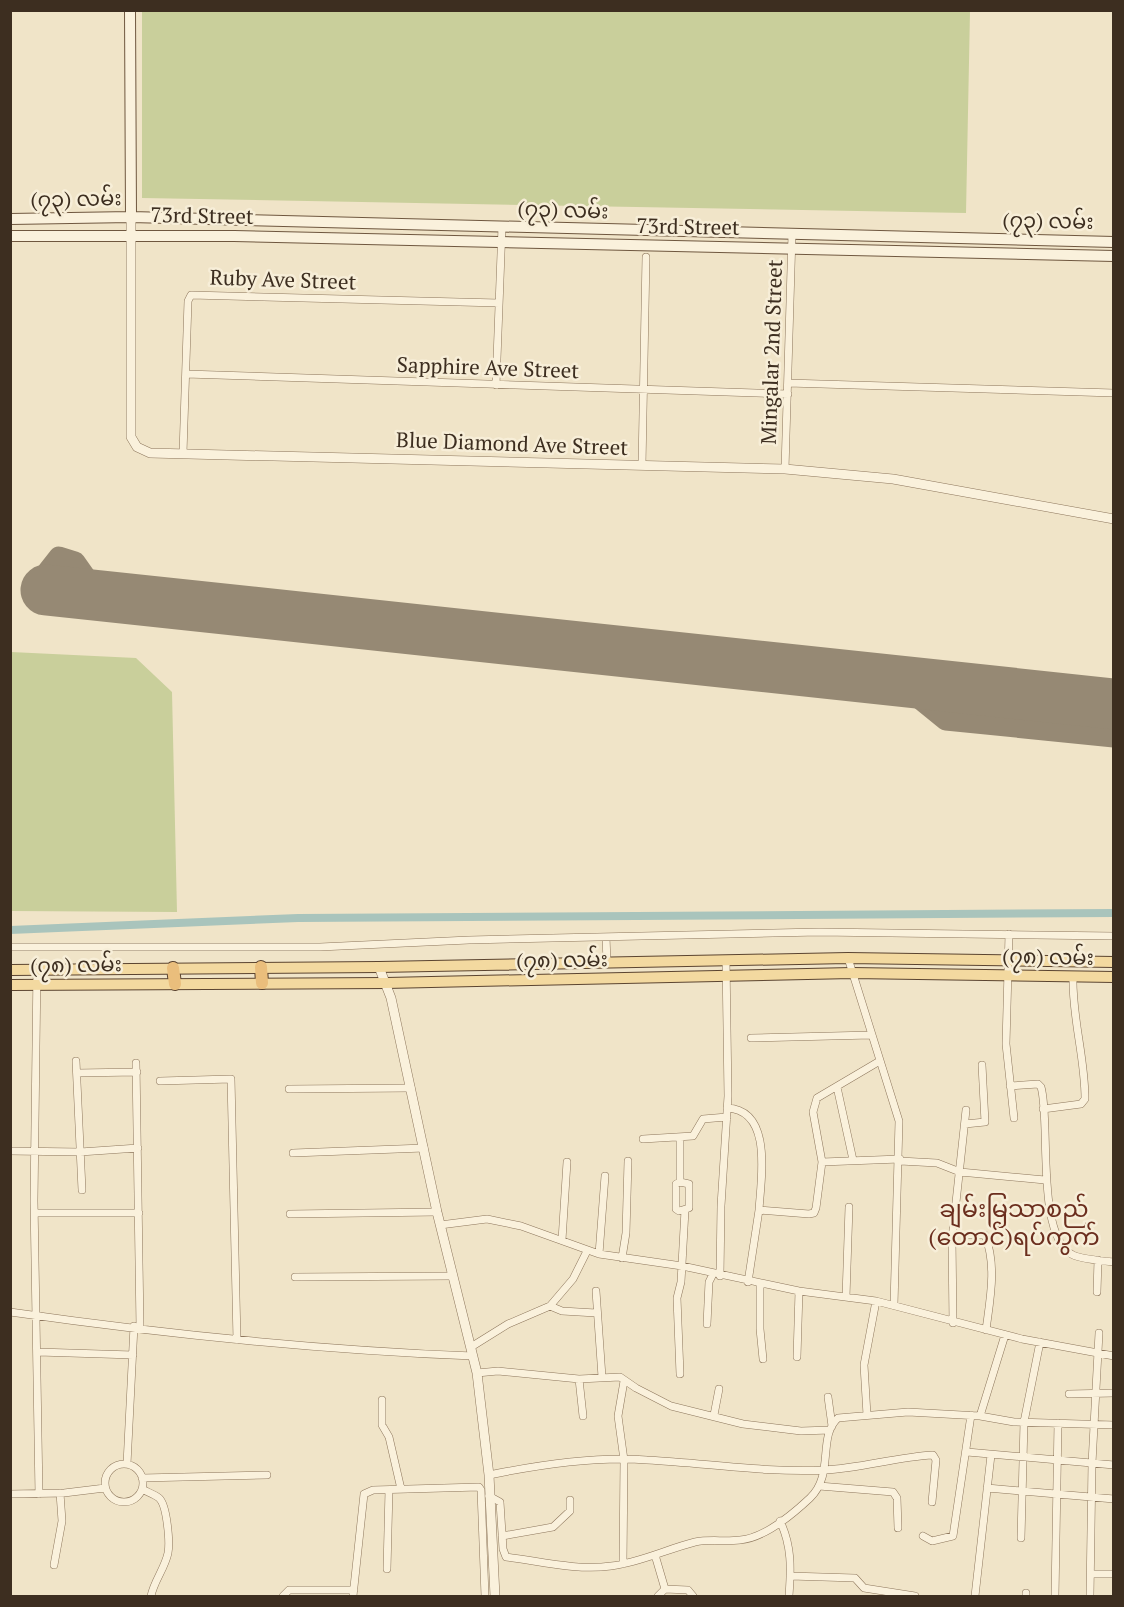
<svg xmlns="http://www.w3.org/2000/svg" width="1124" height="1607" font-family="'PT Serif','Noto Sans Myanmar',serif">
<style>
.grass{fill:#c9cf9b}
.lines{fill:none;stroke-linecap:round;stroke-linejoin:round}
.canal{stroke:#a9c4bc;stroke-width:8}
.taxiway{stroke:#968974;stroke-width:21}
.runway{stroke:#968974;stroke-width:51}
.minor-casing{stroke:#8d765c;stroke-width:8}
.tertiary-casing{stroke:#8d765c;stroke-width:10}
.secondary-casing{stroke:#6f573f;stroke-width:12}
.primary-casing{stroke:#5b4430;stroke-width:12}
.trunk-casing{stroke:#5b4430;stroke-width:14}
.minor{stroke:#faf1dc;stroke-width:7}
.tertiary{stroke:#faf1dc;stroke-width:9}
.secondary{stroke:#faf1dc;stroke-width:10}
.primary{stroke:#f3d9a0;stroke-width:10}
.trunk{stroke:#eabe7c;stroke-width:12}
.labels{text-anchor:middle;stroke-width:5;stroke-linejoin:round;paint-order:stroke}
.street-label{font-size:21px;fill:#3d2e20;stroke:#f7eed8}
.quarter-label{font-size:24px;fill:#6b2e1e;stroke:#f7eed8}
</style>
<rect width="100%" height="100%" fill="#f0e4c8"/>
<path class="grass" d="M142 11H970L966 213 142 198Z
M11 652 136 658 172 692 177 912 11 911Z"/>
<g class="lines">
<path class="canal" d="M10 930 298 918 1114 913"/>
<path class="taxiway" d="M46 590 48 571 59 557 75 562 99 596
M898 681 946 720 1114 737"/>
<path class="runway" d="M46 590 1114 704"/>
<defs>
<path id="minor" d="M186 374 788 394
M788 383 1114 393
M496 385 502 227
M183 453 188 301 191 295 499 303
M642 465 646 257
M785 469 792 235
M1009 934 1006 1044 1014 1118
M606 937 607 962
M10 947H320L469 940 819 932 1114 936
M848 958 899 1121 894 1305
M37 969 34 1201 39 1494
M751 1038 871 1035
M76 1061 82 1190
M136 1063 140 1327
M77 1073 137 1072
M160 1081 231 1079 237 1340
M1010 1086 1038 1084 1041 1087C1051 1120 1035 1237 1073 1255 1081 1259 1103 1261 1114 1262
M837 1087 853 1160
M289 1089 411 1088
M727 1108C773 1110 761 1178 759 1210
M1043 1109 1081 1104 1085 1099C1085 1057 1072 1018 1073 977
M965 1124 985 1122 982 1065
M643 1139 693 1136 703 1119 727 1117
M10 1151 80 1152 138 1148
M293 1153 424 1148
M900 1161 937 1163 960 1172 1045 1180
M822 1162 900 1159
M680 1182 689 1184V1208L679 1211 676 1209V1184L680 1182V1137
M35 1213H139
M290 1214 437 1212
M440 1225 487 1219 521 1226 599 1254 682 1266 799 1291 876 1301 1022 1339 1114 1356
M968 1235H985C997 1266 990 1299 986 1330
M562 1240 567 1162
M599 1254 605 1176
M622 1258 626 1233 628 1161
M720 1276 721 1206 728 1096 726 960
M295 1277 452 1276
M748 1282 759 1210 809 1214 814 1213 816 1208 822 1162 813 1112 817 1098 878 1062
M760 1285V1329L763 1359
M596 1291 602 1377
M1097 1292 1098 1260
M846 1297 849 1207
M550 1306 562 1311 596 1313
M10 1312C164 1334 318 1350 473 1356
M953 1323 952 1239 966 1110
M707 1324 709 1282 713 1274
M471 1347 508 1324 550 1306 573 1279 587 1251
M38 1352 133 1355
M797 1357 799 1291
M477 1373 498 1371 579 1379 620 1377 636 1388 671 1406 743 1424 801 1431 830 1430
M680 1374 677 1298 681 1282 685 1210
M579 1379 583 1416
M1069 1394 1114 1393
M828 1397 832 1426
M382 1400V1425L389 1437 401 1489
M714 1415 719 1389
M867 1415 864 1365 876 1301
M980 1416 1005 1335
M967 1452 1114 1465
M105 1483a19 19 0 1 1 38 0a19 19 0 1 1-38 0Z
M127 1464 134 1326
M489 1475C538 1465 597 1456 647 1460 706 1463 766 1473 825 1470 861 1468 897 1457 933 1455L936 1460 932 1502
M142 1478 267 1475
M819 1486 893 1492 897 1498 898 1528
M987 1488 1114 1499
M142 1489C147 1492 154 1494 159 1498 167 1505 170 1542 168 1553 165 1568 154 1581 151 1596
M10 1494 64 1493 105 1488
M489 1496 500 1502 503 1549 506 1557C539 1561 577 1571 611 1566 639 1563 667 1549 695 1542 710 1539 725 1542 740 1540 764 1538 793 1514 810 1498 835 1474 817 1437 838 1418L908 1412 980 1416 1014 1422 1114 1425
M780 1521C792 1546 791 1569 789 1596
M502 1536 553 1527 570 1511V1500
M923 1536 932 1541 953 1536 971 1415
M1021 1538 1024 1422 1040 1342
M655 1555 665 1589
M623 1564 624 1460 618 1416 624 1381
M54 1565 62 1521 60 1493
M387 1569 389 1490
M1091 1574H1114
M790 1576 855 1578 864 1588 915 1596
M283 1596 289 1590H354
M353 1596 364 1494 373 1490 479 1487 481 1490 485 1596
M658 1596 665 1589 688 1590 693 1596
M975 1596 991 1455
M1026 1596V1593
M1055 1596 1058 1423
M1090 1596 1092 1463 1099 1333"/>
<path id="tertiary" d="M131 217V437L137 447 150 453 785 469 893 479 1114 519
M379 967 391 998 437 1212 477 1373 489 1475 495 1596"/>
<path id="secondary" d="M130 10 131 217
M10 219 131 217 1114 242
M10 236H234L1114 256"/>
<path id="primary" d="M10 970 379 967 848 958 1114 962
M10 985 386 983 852 973 1114 977"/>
<path id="trunk" d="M261 967 262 983
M173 968 175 984"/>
</defs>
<use href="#minor" class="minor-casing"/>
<use href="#tertiary" class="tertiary-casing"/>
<use href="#secondary" class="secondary-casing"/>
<use href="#primary" class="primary-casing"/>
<use href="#trunk" class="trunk-casing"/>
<use href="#minor" class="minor"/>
<use href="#tertiary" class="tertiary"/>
<use href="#secondary" class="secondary"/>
<use href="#primary" class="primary"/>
<use href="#trunk" class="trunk"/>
</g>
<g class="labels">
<g class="street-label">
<text transform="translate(76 199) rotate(-1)" y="7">(၇၃) လမ်း</text>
<text transform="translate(563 210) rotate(2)" y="7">(၇၃) လမ်း</text>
<text transform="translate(202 216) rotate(1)" y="7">73rd Street</text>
<text transform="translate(1048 221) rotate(1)" y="7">(၇၃) လမ်း</text>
<text transform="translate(688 227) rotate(1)" y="7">73rd Street</text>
<text transform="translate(283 280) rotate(2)" y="7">Ruby Ave Street</text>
<text transform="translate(772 352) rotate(-88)" y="7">Mingalar 2nd Street</text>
<text transform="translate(488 368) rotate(2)" y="7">Sapphire Ave Street</text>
<text transform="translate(512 444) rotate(2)" y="7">Blue Diamond Ave Street</text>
<text transform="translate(1048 957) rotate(1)" y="7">(၇၈) လမ်း</text>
<text transform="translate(562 960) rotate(-1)" y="7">(၇၈) လမ်း</text>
<text transform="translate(76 965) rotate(-1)" y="7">(၇၈) လမ်း</text>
</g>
<g class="quarter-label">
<text x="1014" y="1217">ချမ်းမြသာစည်<tspan x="1014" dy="28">(တောင်)ရပ်ကွက်</tspan></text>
</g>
</g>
<rect width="1124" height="1607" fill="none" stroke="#3d2e20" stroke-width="24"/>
</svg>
